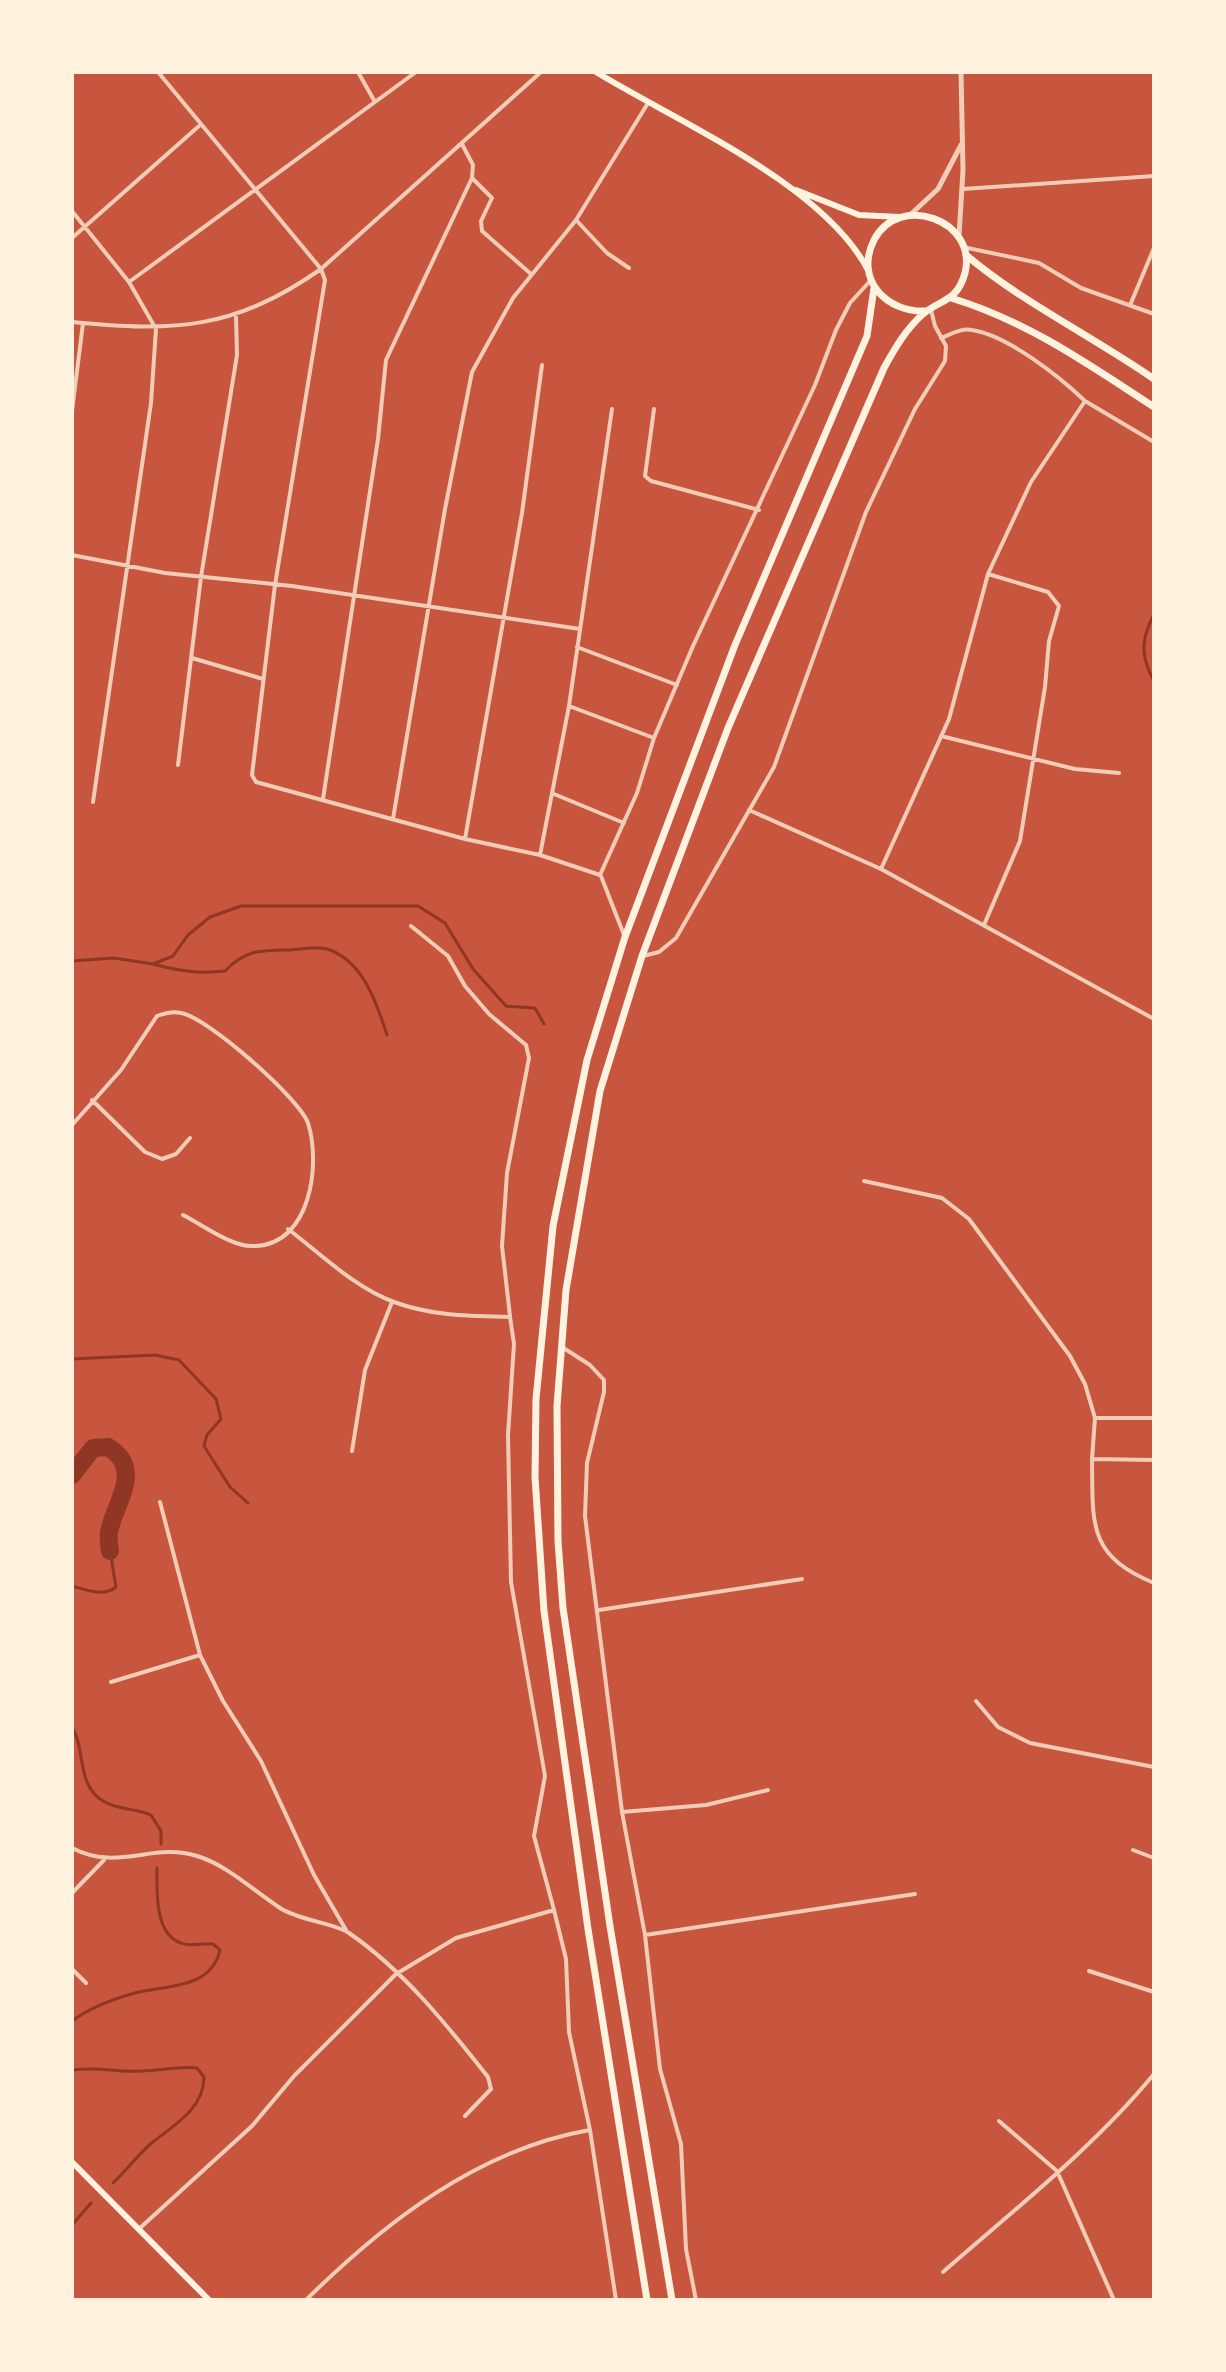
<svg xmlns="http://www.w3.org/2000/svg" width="1226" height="2372" font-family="Jost,sans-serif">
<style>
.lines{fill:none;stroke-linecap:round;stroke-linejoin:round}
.stream{stroke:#8f3625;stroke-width:3}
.river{stroke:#8f3625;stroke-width:18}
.minor{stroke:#f1ccb7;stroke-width:4}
.tertiary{stroke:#f1ccb7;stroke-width:5}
.secondary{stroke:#fff3e0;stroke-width:6}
.primary{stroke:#fff3e0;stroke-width:7}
</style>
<rect width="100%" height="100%" fill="#c8553d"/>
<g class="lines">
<path class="stream" d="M1154 614C1141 639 1140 656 1154 681
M72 961 114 958 153 964 173 956 188 935 210 917 241 906H418L445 923 473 969 506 1006 535 1008 544 1024
M153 964C178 971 199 974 225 971 244 951 259 950 286 950 298 950 319 945 330 950 364 963 377 1004 387 1035
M72 1359 155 1355 179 1360 216 1399 221 1419 207 1435 204 1446 230 1487 248 1503
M72 1586C86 1590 104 1597 116 1587L110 1551
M72 1727C86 1749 76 1785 103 1801 117 1810 136 1808 151 1815L161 1831V1844
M72 2021C91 2007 113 1999 135 1993 165 1985 211 1990 220 1950L213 1944C203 1943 190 1947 181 1943 154 1934 157 1890 157 1868
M72 2070C102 2066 114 2073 141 2071 159 2071 178 2066 197 2068L204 2077C204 2108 175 2125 154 2141 139 2153 127 2170 113 2183
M72 2225 91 2203"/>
<path class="river" d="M72 1475 93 1448 108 1447C145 1469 114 1504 109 1532 108 1538 109 1545 110 1551"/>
<path class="minor" d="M158 72 321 269 325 280 275 585 252 775 256 782 465 839 540 855 600 875 637 793 654 738 693 646 815 385 836 330 850 303 871 280
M358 72 375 102
M472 178 492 198 481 221 482 231 531 274
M963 189 1154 176
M72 211 129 282 156 329 151 403 93 802
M576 220 607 253 629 268
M72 238 199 126
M963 247 1039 263 1081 288 1154 314
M129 282 416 72
M1131 303 1154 248
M72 322C174 332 234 330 321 269L541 72
M1085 401 1154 442
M654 409 645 476 651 481 759 510
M72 411 83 323
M72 555 165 573 292 586 580 629
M577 647 677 685
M192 658 263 679
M569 706 654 738
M941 736 1075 769 1119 773
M178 765 201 577 237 355 236 316
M554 794 624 823
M323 799 378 439 386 360 472 178 473 165 462 144
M749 810 881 869 1154 1019
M393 819 445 509 472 372 513 298 576 220 648 103
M465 839 522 513 542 365
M540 855 569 706 612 409
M881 869 949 719 988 574 1031 482 1085 401C1060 377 1007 335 972 330 961 328 951 334 941 338
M601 876 624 935
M984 925 1020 841 1045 687 1049 641 1059 606 1048 592 988 574
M411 926 448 956 465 986 489 1014 526 1045 529 1058 507 1173 502 1246 510 1316
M643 956 659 952 676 938 774 767 866 512 915 409 945 361 946 346 935 326 931 310
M92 1100 145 1152 162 1159 176 1154 190 1138
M72 1125 121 1070 157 1016C165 1013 173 1011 181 1013 207 1017 299 1098 308 1123 321 1164 311 1244 255 1246 233 1248 203 1225 183 1215
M864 1181 942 1198 969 1219 1070 1356 1085 1384 1095 1418 1092 1459 1154 1460
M288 1229C321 1254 355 1288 394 1302 431 1316 472 1316 510 1317L514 1344 508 1435 511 1582 545 1776 534 1836 554 1910
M562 1347 590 1365 604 1380V1392L587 1463 585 1516 622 1812 645 1935 660 2069 681 2144 686 2249 696 2300
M1095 1418H1154
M352 1451 365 1370 392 1302
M1092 1459C1093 1524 1087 1555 1154 1583
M160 1502 200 1655 223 1701 261 1761 314 1875 346 1930
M599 1610 802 1579
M111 1682 200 1655
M976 1701 998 1727 1030 1743 1154 1767
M622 1812 706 1805 768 1790
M72 1848C118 1872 152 1842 197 1856 227 1865 254 1891 280 1908 300 1921 335 1923 349 1933 404 1971 447 2025 488 2077L491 2089 465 2116
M1133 1850 1154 1858
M72 1893 104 1860
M645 1935 915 1894
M72 1969 86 1983
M1089 1971 1154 1992
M999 2121 1057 2171 1114 2300
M140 2228 252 2126 294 2076 396 1974 456 1938 554 1910 566 1959 569 2032 590 2130 616 2300
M943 2272C1015 2209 1093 2148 1154 2074
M306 2300C385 2222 479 2149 590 2130"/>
<path class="tertiary" d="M910 215 938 189 961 145
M959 236 963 170 961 72"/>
<path class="secondary" d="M596 72C678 122 823 184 868 270
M796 190 859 215 900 217
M72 2162 209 2300"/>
<path class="primary" d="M966 255C1023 303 1092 336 1154 379
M951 298C1027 321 1088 364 1154 407
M647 2300 588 1929 544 1611 535 1477 536 1399 553 1226 587 1060 625 937 735 645 867 336 874 288
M672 2300 610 1926 563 1608 558 1541 557 1406 566 1290 600 1091 642 956 728 728 884 368C895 348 906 329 923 314 941 299 957 302 965 273 978 220 899 192 874 240 854 280 887 313 926 311"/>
</g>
<rect width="1226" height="2372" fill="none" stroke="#fff3e0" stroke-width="148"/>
</svg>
